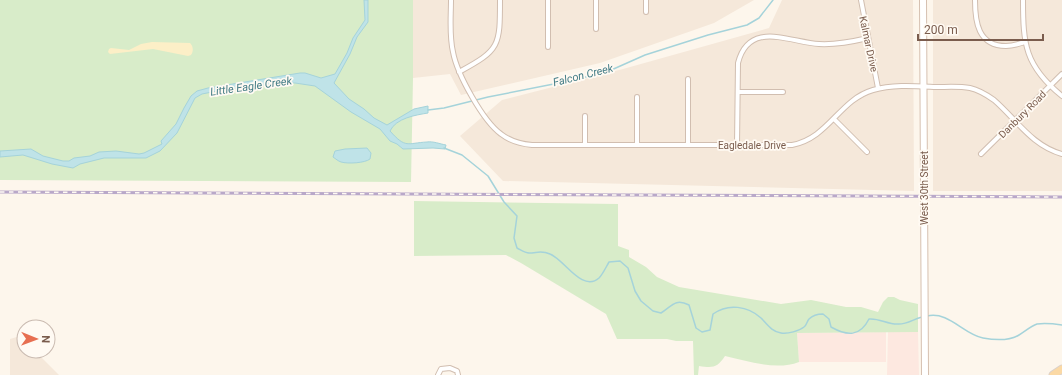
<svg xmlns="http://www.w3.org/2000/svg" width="1062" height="375" font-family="Roboto,sans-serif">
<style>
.residential{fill:#f5e8da}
.commercial{fill:#fde8e0}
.green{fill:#d8ecc9}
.sand{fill:#fcefc7}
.water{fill:#bfe3e8;stroke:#a5d3da}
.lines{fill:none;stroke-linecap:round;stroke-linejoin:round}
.stream{stroke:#a5d3da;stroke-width:1.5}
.street-casing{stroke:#d1beb0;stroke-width:6}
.secondary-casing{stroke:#d6c0b0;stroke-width:8}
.primary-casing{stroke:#dad1cd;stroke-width:9}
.street{stroke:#fff;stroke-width:4}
.secondary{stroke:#fff;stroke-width:6}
.primary{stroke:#fbd9a5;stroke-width:7}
.rail-casing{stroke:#b9a8c9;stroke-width:3}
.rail{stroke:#fffaf3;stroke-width:1.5;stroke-dasharray:4.5;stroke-linecap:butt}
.labels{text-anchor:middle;stroke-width:3.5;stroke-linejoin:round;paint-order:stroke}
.street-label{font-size:10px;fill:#7a5c4d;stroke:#fffaf3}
.water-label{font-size:11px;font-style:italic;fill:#437c86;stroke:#fffaf3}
</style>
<rect width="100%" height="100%" fill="#fdf6ec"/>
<path class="residential" d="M413 0H754L714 23 600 63 461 95 450 74 413 78Z
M782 0H913L914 191 503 181 460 136 502 100 623 69 769 28Z
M933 0H1062V191H933Z
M20 336 24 340V351H35L59 375H10V339Z"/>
<path class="commercial" d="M886 332V362H799L797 333Z
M888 332H918L919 375H887Z"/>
<path class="green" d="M0 0H413V78L411 182 0 180Z
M414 201 618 204V246L629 250V257L646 267 657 277 679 287 781 304 811 300 846 307H861L878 312 883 302 888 297H894L900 300 918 304V332L797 333 799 362C776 371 748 361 725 356 717 368 713 368 699 366L698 375H694L693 341H676L667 339H617L606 314 521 263 506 255 414 256Z"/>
<path class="sand" d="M152 42 190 43C193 46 194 51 191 55L188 56 153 49 110 54 108 52 109 49 111 48 129 50 141 44Z"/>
<path class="water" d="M364 0H368V22L357 37 350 54 334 83 349 99 364 109 374 118 387 125 414 109 428 106V113C416 115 396 118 390 131 406 149 407 143 427 142 433 141 440 144 446 145L445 149 433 148 403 149 397 144 390 141 380 129 351 112 315 86 295 83H281L222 90 202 94 195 98 177 133 160 151 146 158H104L80 164 73 168 52 164 23 155 0 157V151L31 149 43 156 63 161H69L74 158 90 156 99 152 116 151 139 154 144 153 162 144 161 141 176 124 184 108 191 96 197 91 208 88 300 73H305L321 78 335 74 347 53 353 38 365 20Z
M367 148 371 153 370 159C365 163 348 164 341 162 338 161 336 159 333 157L335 151 345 149Z"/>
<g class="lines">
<path class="stream" d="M428 110 444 108 488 97 574 80 609 71 645 55 708 35 747 25 759 18 773 0
M444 148 462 155 488 176 504 202 517 216 514 238 517 248C521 250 525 253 529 253 537 253 541 250 550 254 564 259 582 293 599 278 603 274 606 267 609 262L620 261 628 268 635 291 641 301 653 311 661 313C672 306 675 298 689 305L696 328 702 332 710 330 713 314C728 303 748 306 761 318 767 324 772 332 781 333 788 334 799 331 804 327 807 325 807 321 809 319 813 315 818 314 823 314L829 319 831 327C847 336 860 337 869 319 879 318 887 324 897 324 907 325 913 319 922 317
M927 316C949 311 963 334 983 338 994 340 1009 341 1019 335 1024 332 1031 326 1037 324 1045 323 1055 324 1062 325"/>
<defs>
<path id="street" d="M451 0C451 17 449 35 453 52 457 74 483 121 501 134 510 141 521 144 532 145H792C829 138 839 100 873 90 893 84 916 86 936 87 947 87 959 86 970 88 979 90 987 95 994 100 1016 119 1032 146 1062 154
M861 0 878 88
M975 0C975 22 978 46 1006 46 1013 46 1019 44 1025 42
M1023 0C1023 44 1025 66 1062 96
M646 12V0
M596 29V0
M548 47V0
M459 72C500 50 500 46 500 0
M738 92H783
M637 97V145
M834 119 867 152
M585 145V116
M688 145V79
M737 145 738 63C749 20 789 42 819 44 836 45 851 42 868 38
M981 154 1062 74
M438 375 441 369 450 368 457 371 458 375"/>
<path id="secondary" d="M923 0 925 375"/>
<path id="primary" d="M1053 375 1062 369"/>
</defs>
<use href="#street" class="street-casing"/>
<use href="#secondary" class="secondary-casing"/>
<use href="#primary" class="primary-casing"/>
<use href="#street" class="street"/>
<use href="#secondary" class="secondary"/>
<use href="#primary" class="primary"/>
<defs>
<path id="rail" d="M0 192 1062 197"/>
</defs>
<use href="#rail" class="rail-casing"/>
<use href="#rail" class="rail"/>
</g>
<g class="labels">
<g class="street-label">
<text transform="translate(869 44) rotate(78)" y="4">Kalmar Drive</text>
<text transform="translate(1022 114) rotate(-45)" y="4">Danbury Road</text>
<text x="752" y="149">Eagledale Drive</text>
<text transform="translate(924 188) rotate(-90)" y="4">West 30th Street</text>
</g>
<g class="water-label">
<text transform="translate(583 75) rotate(-14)" y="4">Falcon Creek</text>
<text transform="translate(251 86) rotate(-8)" y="4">Little Eagle Creek</text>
</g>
</g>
<g transform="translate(36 339) rotate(91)"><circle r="19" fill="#fffaf3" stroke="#cabbb1"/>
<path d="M0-3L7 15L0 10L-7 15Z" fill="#e76f51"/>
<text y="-6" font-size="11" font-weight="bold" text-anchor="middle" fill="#7a5c4d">N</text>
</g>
<path d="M918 34v6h125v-6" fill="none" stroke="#7a5c4d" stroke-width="2"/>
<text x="924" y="34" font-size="12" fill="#7a5c4d" stroke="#fffaf3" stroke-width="3" paint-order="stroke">200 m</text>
</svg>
